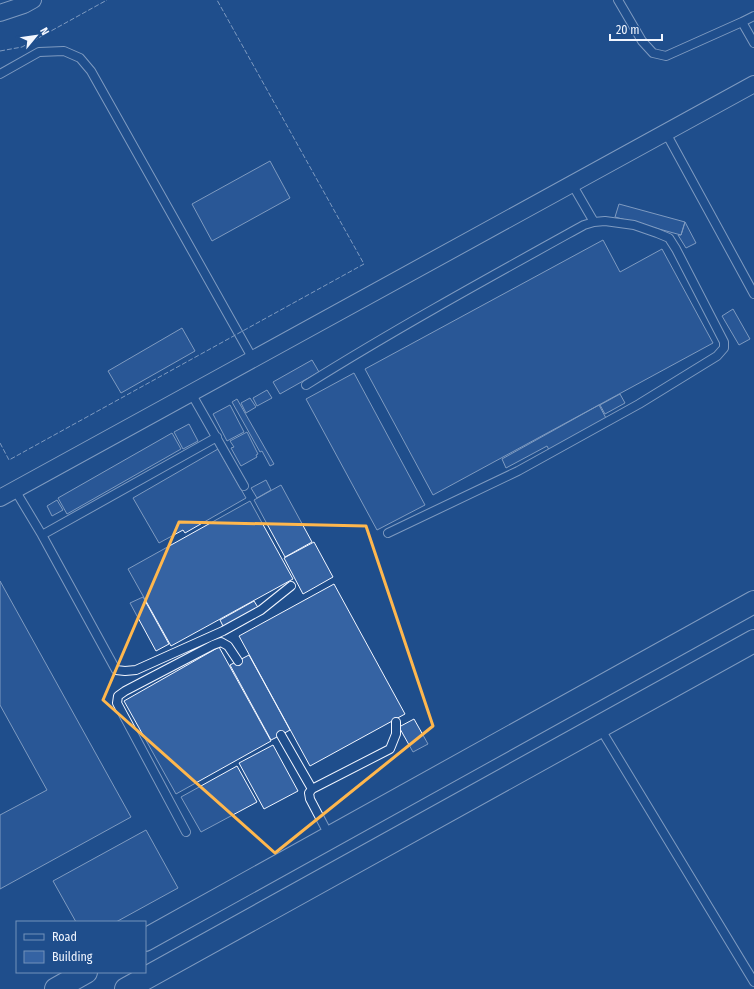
<svg xmlns="http://www.w3.org/2000/svg" width="754" height="989" font-family="'Fira Sans Condensed',sans-serif">
<style>
.building{fill:#3563a3;stroke:#f2f6ff}
.lines{fill:none;stroke-linecap:round;stroke-linejoin:round}
.lane-casing{stroke:#f2f6ff;stroke-width:10}
.street-casing{stroke:#f2f6ff;stroke-width:18}
.secondary-casing{stroke:#f2f6ff;stroke-width:24}
.lane{stroke:#1f4e8c;stroke-width:8}
.street{stroke:#1f4e8c;stroke-width:16}
.secondary{stroke:#1f4e8c;stroke-width:22}
.fence{stroke:#f2f6ff;stroke-width:1;stroke-dasharray:5 2;stroke-linecap:butt}
.marked{fill:none;stroke:#ffb74d;stroke-width:3;stroke-linejoin:round}
</style>
<rect width="100%" height="100%" fill="#1f4e8c"/>
<path class="building" d="M270 161 290 198 212 241 192 204Z
M619 204 685 222 681 235 615 217Z
M685 222 696 243 686 248 678 235H681Z
M603 240 620 272 662 249 713 343 433 495 365 369Z
M733 309 750 339 739 345 722 316Z
M182 328 195 351 121 393 108 371Z
M312 360 319 372 280 394 273 382Z
M354 373 425 505 377 530 306 399Z
M267 390 272 398 257 406 253 398Z
M620 394 625 403 605 414 600 405Z
M250 398 256 407 246 413 241 403Z
M237 399 274 464 270 466 262 451 260 452 232 402Z
M230 405 244 432 227 441 213 414Z
M599 405 607 420 550 452 547 446 506 468 502 459Z
M189 424 198 441 183 449 174 432Z
M247 432 258 454 256 455 257 457 241 466 231 448 234 447 230 441Z
M172 433 181 449 67 514 58 498Z
M218 449 246 498 185 533 183 530 159 543 133 498Z
M266 480 271 490 257 498 251 488Z
M281 485 312 542 285 557 254 500Z
M57 500 63 510 52 516 47 506Z
M250 501 293 579 171 646 128 569Z
M314 542 333 577 303 594 284 558Z
M0 581 131 817 0 889V815L47 790 0 705Z
M334 584 405 714 310 766 239 636Z
M143 597 169 644 156 651 130 603Z
M254 601 259 609 224 628 220 620Z
M219 647 271 741 176 794 124 701Z
M249 655 290 730 281 735 271 740 230 665Z
M414 719 428 744 413 752 399 727Z
M273 745 298 791 264 809 239 763Z
M237 766 257 802 201 832 181 797Z
M146 830 178 888 116 922H76L53 881Z"/>
<g class="lines">
<defs>
<path id="lane" d="M618 0 642 41 653 53 666 56 742 22 754 16
M742 22 754 43
M0 74 39 52 64 51 80 58 91 71 253 359
M666 133 754 294
M306 385C397 328 490 277 584 225L594 222 572 184
M191 393 244 486
M15 490 42 535 116 670 125 671 136 670 223 631 261 610 291 586
M388 533 518 471 639 404 717 356 724 348V342L676 249 669 238 657 233 634 225 605 221 594 222
M42 535 217 437
M600 728 754 982
M281 735 312 789
M186 832 117 703 118 696 125 691 213 645 221 642 228 646 238 661
M330 837 310 799 309 793 312 789 390 749 396 734V722"/>
<path id="street" d="M0 13 24 5 33 0
M0 498 754 84"/>
<path id="secondary" d="M145 940 754 602
M56 989 86 972
M126 989 754 641"/>
</defs>
<use href="#lane" class="lane-casing"/>
<use href="#street" class="street-casing"/>
<use href="#secondary" class="secondary-casing"/>
<use href="#lane" class="lane"/>
<use href="#street" class="street"/>
<use href="#secondary" class="secondary"/>
<path class="fence" d="M0 51 22 47 107 0
M0 443 9 460 364 264 217 0"/>
</g>
<path d="M0 0H754V989H0ZM179 522 366 526 433 726 275 853 103 700Z" fill="#1f4e8c" fill-opacity=".55" fill-rule="evenodd"/>
<path class="marked" d="M179 522 366 526 433 726 275 853 103 700Z"/>
<rect x="16" y="921" width="130" height="52" fill="#1f4e8c" stroke="#7391ba"/>
<rect x="24" y="934" width="20" height="6" fill="#1f4e8c" stroke="#7391ba"/>
<text x="52" y="941" font-size="12" fill="#f2f6ff">Road</text>
<rect x="24" y="951" width="20" height="12" fill="#3563a3" stroke="#7391ba"/>
<text x="52" y="961" font-size="12" fill="#f2f6ff">Building</text>
<g transform="translate(36 36) rotate(61)" stroke="#1f4e8c" stroke-width="3" paint-order="stroke">
<path d="M0-3L7 15L0 10L-7 15Z" fill="#f2f6ff"/>
<text y="-6" font-size="11" font-weight="bold" text-anchor="middle" fill="#f2f6ff">N</text>
</g>
<path d="M610 34v6h52v-6" fill="none" stroke="#f2f6ff" stroke-width="2"/>
<text x="616" y="34" font-size="12" fill="#f2f6ff" stroke="#1f4e8c" stroke-width="3" paint-order="stroke">20 m</text>
</svg>
